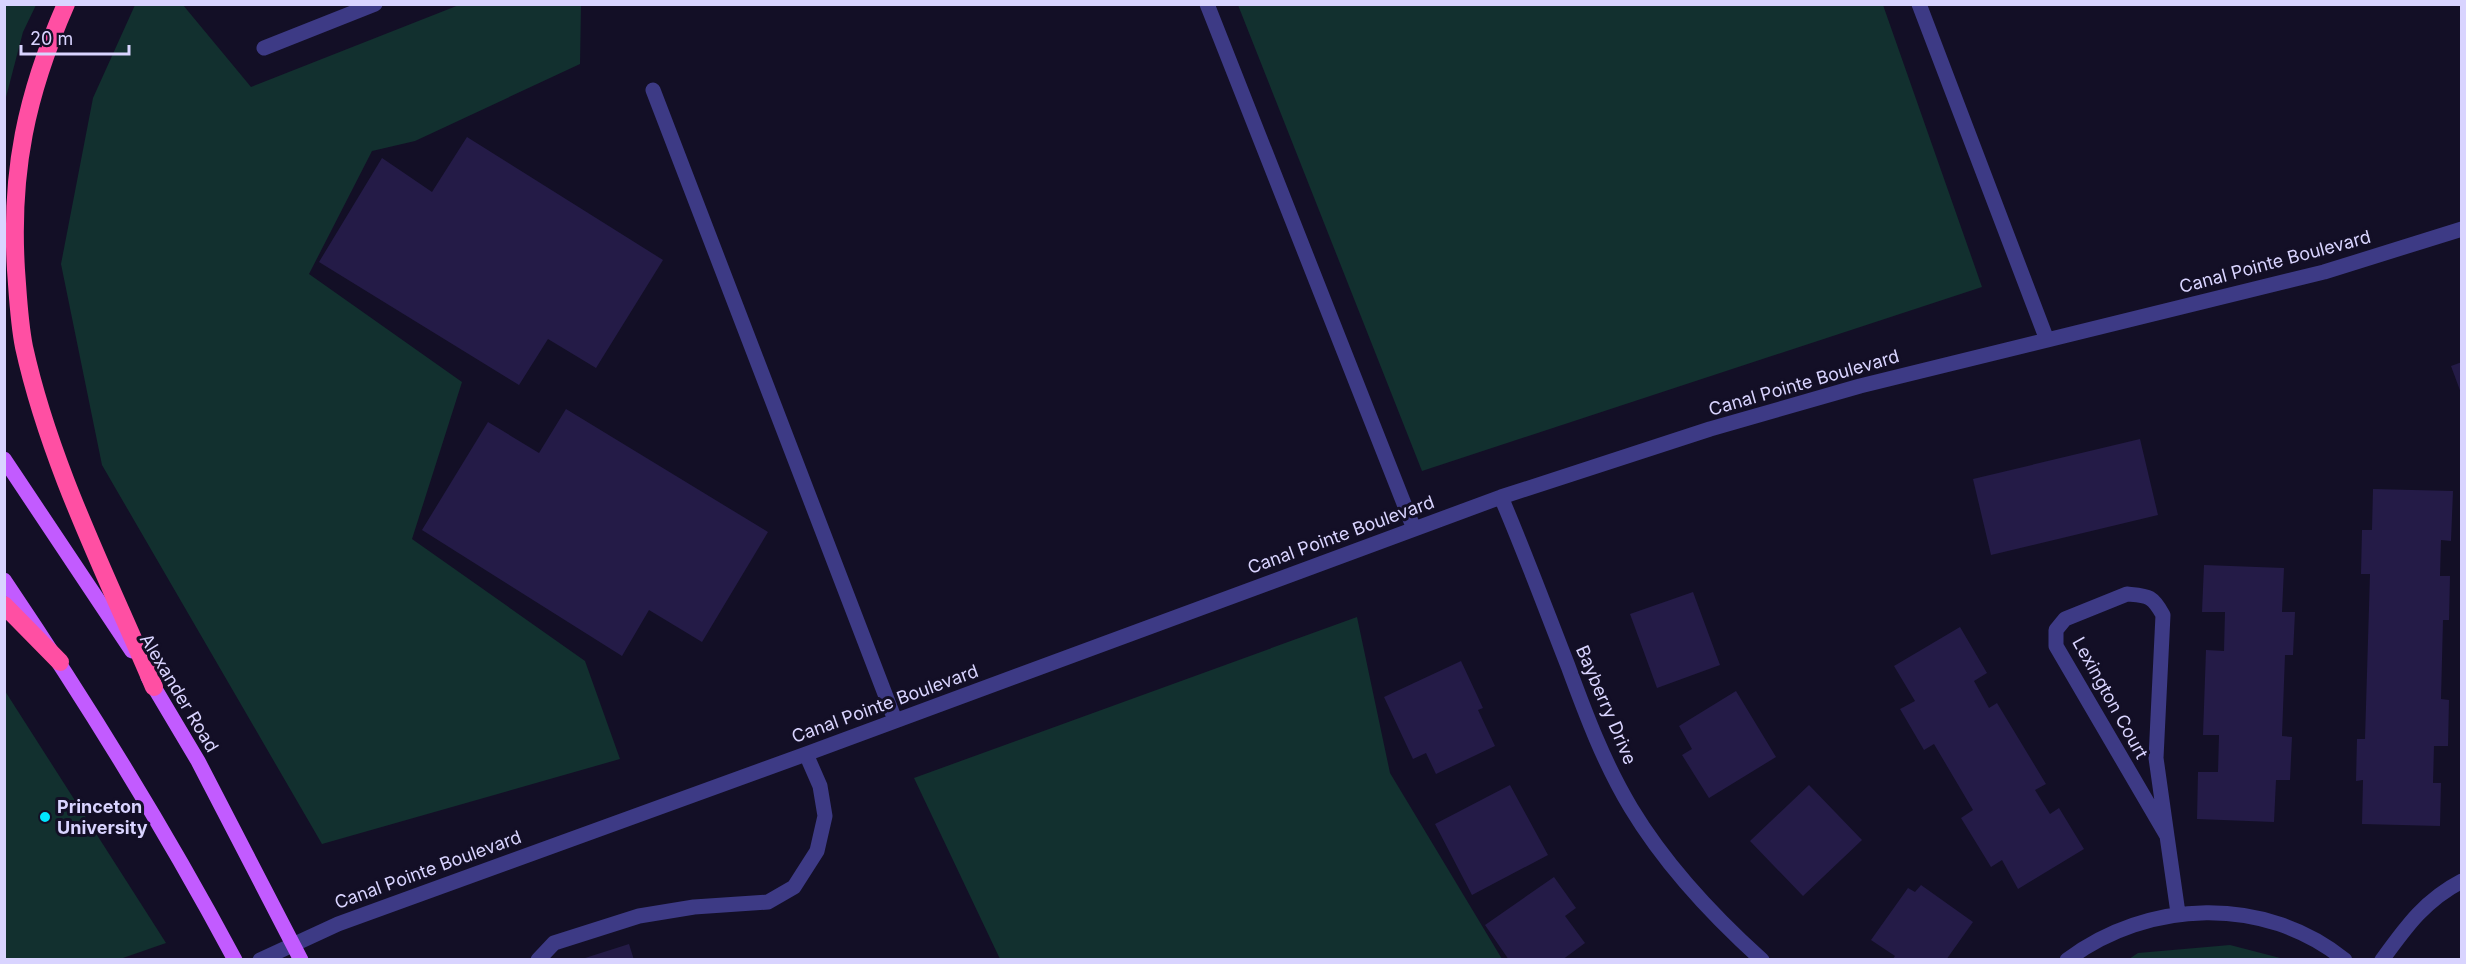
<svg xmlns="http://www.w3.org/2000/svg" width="2466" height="964" font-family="Inter,sans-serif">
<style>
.green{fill:#12302f}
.building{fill:#241b47}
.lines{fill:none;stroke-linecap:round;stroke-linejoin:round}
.minor{stroke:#3d3a85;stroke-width:15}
.major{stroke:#c25bff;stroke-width:15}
.highway{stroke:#ff4fa3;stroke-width:18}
.poi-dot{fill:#00e5ff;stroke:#130f26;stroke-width:2}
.labels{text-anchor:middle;stroke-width:6;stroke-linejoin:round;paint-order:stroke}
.street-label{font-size:18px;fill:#d9d4ff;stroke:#130f26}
.poi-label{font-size:18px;font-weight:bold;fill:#d9d4ff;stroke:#130f26;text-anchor:start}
</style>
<rect width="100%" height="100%" fill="#130f26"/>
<path class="green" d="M5 4 36 5 23 32 5 101Z
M135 5H183L251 87 459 5H581L580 64 415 141 372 151 309 274 462 382 412 539 585 661 620 759 322 844 102 465 61 264 93 98Z
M1238 5H1883L1982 287 1422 471Z
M1357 617 1390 773 1502 959H1000L914 778Z
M5 691 166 943 120 959H5Z
M2230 945 2284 959H2129L2138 953Z"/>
<path class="building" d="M467 137 663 260 596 368 548 339 519 385 319 262 382 158 432 192Z
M2462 362V393H2461L2451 366Z
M566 409 768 532 702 642 649 610 622 656 422 530 488 422 539 453Z
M2140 439 2158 515 1991 555 1973 479Z
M2373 489 2453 491 2451 541 2441 540 2440 576H2450L2449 620H2443L2441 699 2449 700 2448 746H2434L2433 783H2441L2440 826 2362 824 2363 780 2356 781 2357 739H2365L2370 574H2361L2362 530H2372Z
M2204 565 2284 568 2282 612H2295L2293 655H2285L2282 736 2292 737 2290 780H2276L2274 822 2197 819 2198 772H2218L2219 735H2203L2206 650 2224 651 2225 612H2202Z
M1693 592 1720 665 1657 688 1630 614Z
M1960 627 1987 673 1974 681 1989 708 1997 703 2046 784 2035 790 2050 814 2059 808 2084 849 2018 889 2002 860 1991 867 1961 818 1973 810 1934 744 1924 750 1900 709 1915 701 1894 666Z
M1461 661 1483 708 1478 710 1495 746 1436 774 1426 753 1413 759 1384 697Z
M1736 691 1776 757 1709 798 1682 755 1692 749 1679 726Z
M1510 785 1548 855 1472 895 1435 824Z
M1809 785 1862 840 1803 896 1750 841Z
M1554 877 1576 908 1565 916 1585 943 1562 960H1509L1485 925Z
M1921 885 1973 922 1946 960H1892L1895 956 1871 940 1908 888 1915 892Z
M629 944 634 960H582V959Z"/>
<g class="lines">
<path class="minor" d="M1207 4 1414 529
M1919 4 2047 340
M264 48 375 4
M653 90 895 720
M1501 497C1525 553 1546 610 1568 666 1586 715 1604 763 1631 808 1666 866 1712 915 1762 960
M2127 594C2148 596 2152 595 2163 615L2156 758 2167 836 2056 646V630L2065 619Z
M2167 836 2178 913
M260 960 338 924 806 754 1501 497 1710 429 1860 386 2324 272 2462 229
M538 960 554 943 639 916 694 907 768 902 794 887 817 851 825 816 820 786 806 754
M2067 960C2148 899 2265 895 2345 960
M2382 960C2406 927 2425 900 2462 881"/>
<path class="major" d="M4 459 132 651
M4 580C87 703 165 829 235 960
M148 677 198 761 301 960"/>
<path class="highway" d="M66 4C26 95 10 172 16 270 18 296 19 322 24 347 50 465 107 576 154 687
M4 605 60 662"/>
</g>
<circle class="poi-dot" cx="45" cy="817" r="6"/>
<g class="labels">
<g class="street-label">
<text transform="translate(2275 262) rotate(-15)" y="6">Canal Pointe Boulevard</text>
<text transform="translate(1804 383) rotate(-16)" y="6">Canal Pointe Boulevard</text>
<text transform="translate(1341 535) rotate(-20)" y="6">Canal Pointe Boulevard</text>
<text transform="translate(179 693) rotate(59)" y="6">Alexander Road</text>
<text transform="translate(2110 698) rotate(61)" y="6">Lexington Court</text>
<text transform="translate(885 704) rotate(-20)" y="6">Canal Pointe Boulevard</text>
<text transform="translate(1606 705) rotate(67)" y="6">Bayberry Drive</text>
<text transform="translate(428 870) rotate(-20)" y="6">Canal Pointe Boulevard</text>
</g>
<g class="poi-label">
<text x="57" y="813">Princeton<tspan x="57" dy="21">University</tspan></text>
</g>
</g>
<rect width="2466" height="964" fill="none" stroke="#d9d4ff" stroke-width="12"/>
<path d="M21 45v9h108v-9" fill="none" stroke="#d9d4ff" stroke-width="3"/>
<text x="30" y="45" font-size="18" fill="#d9d4ff" stroke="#130f26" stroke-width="4.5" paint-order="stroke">20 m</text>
</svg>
